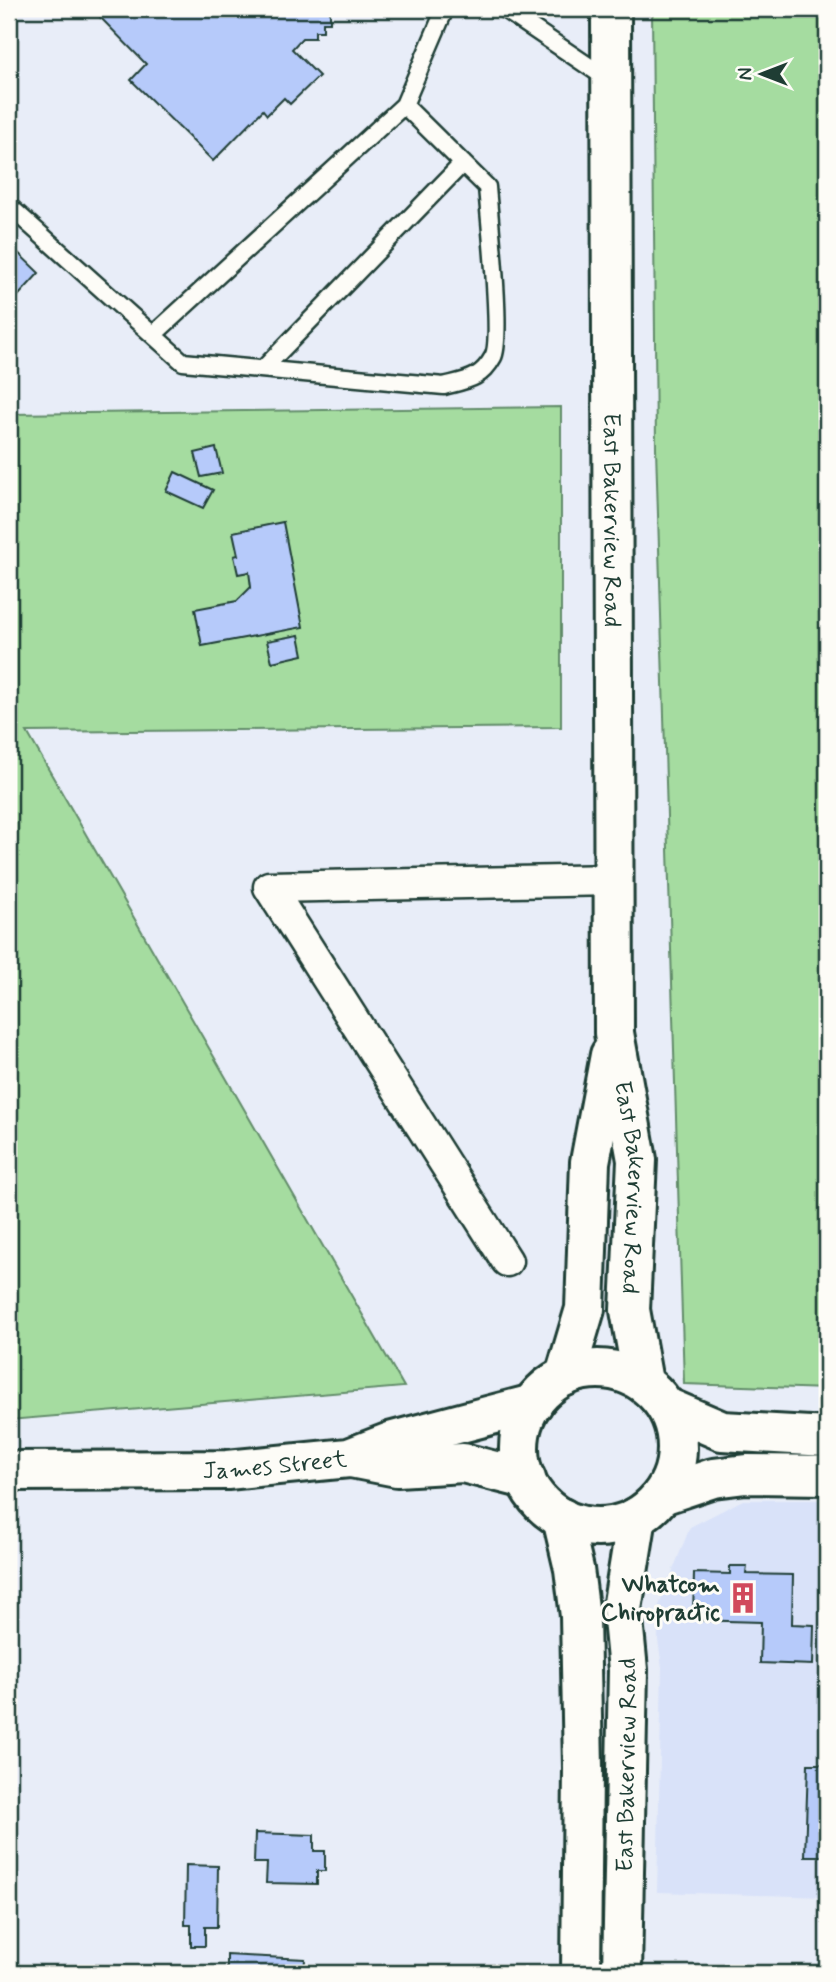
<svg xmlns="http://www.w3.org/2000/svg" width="836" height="1982" font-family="Mynerve,sans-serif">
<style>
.built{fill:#d9e2f9}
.green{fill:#a5dca0;stroke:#628c6a;stroke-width:2}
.building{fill:#b6cafa;stroke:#1f3d34;stroke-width:2}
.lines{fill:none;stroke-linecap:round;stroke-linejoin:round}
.lane-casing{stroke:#1f3d34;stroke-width:21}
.street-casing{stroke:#1f3d34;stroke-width:35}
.secondary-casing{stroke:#1f3d34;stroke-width:44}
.lane{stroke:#fdfcf7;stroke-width:16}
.street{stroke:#fdfcf7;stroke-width:30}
.secondary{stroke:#fdfcf7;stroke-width:38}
.labels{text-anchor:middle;stroke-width:6;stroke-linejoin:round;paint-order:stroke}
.street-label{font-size:24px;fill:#1f3d34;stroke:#fdfcf7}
.poi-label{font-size:24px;font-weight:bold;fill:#1f3d34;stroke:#fdfcf7;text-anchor:end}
</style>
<rect width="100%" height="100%" fill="#e8edf8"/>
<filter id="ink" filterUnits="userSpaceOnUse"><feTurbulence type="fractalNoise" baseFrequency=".0143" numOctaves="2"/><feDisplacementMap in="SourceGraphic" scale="14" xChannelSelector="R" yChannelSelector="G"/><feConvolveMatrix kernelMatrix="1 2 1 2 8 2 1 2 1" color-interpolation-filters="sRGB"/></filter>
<g filter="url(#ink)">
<path class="built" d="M743 1500H827V1897L657 1892 662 1667 658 1640V1608L690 1527Z"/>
<path class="green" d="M652 9H827V1389L684 1384 656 448Z
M561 407V727L27 732 404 1387 9 1420V414Z"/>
<path class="building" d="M96 9H330V22H323V31H315V38H302L292 49 319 76 290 104 284 98 267 115 263 110 213 161 131 80 146 64 94 11Z
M9 244 39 273 9 306Z
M216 448 222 473 201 477 195 453Z
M175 472 213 490 203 508 166 491Z
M283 522 303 627 202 646 195 609 237 601 251 587 249 572 238 574 234 556 238 555 233 532Z
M299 635 303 655 272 662 267 641Z
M730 1566H747L746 1574 793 1575 792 1624 814 1625 813 1665 760 1663 761 1622 693 1620 694 1573 730 1574Z
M808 1764H827V1856H805Z
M255 1833 314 1835V1851H325V1871H317V1884L266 1883 267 1863H254Z
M186 1865 218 1866 217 1927H205V1946H191V1925H185Z
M227 1955 305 1959 304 1973H227Z"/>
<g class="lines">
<defs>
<path id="lane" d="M504 9 609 80
M9 206 183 362 444 386C467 380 481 379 493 357 503 340 489 214 487 187L404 105 445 9
M153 335 404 105
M263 369 463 163"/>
<path id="street" d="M269 887 507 1261
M269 887 614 880"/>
<g id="secondary">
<path id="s1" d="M611 9 614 1033 637 1160 630 1310 643 1382"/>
<circle cx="598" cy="1448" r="79"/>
<path d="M565 1376 585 1309 590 1162 610 1055"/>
<path d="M666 1407 722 1431 827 1437"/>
<path d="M351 1458 397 1467 463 1463 526 1479"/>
<path id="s2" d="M9 1471 227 1470 349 1458 393 1441 533 1404"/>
<path d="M662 1495 713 1478 746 1474 827 1475"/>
<path d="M562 1518 574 1569 580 1616 583 1768 581 1973"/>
<path id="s3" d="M622 1973 628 1670 622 1609 637 1517"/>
</g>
</defs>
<use href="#lane" class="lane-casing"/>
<use href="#street" class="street-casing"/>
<use href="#secondary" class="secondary-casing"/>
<use href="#lane" class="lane"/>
<use href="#street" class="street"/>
<use href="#secondary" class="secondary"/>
</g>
</g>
<defs>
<symbol id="building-bare" viewBox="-9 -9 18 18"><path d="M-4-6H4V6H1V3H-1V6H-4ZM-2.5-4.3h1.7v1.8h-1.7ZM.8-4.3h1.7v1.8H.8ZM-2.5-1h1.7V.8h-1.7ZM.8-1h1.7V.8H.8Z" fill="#d1495b" stroke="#fdfcf7" stroke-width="2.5" paint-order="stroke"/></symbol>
</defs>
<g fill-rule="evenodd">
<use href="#building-bare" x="721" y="1576" width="44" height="44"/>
</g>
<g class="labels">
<g class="street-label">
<text dy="8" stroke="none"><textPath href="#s1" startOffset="511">East Bakerview Road</textPath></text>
<text dy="8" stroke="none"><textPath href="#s1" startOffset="1180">East Bakerview Road</textPath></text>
<text dy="8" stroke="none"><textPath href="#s2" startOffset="266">James Street</textPath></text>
<text dy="8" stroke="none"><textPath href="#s3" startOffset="208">East Bakerview Road</textPath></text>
</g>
<g class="poi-label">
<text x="720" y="1592">Whatcom<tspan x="720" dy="28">Chiropractic</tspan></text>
</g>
</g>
<rect width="836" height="1982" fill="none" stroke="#fdfcf7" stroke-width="35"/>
<rect x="18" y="18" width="801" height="1947" fill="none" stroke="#1f3d34" stroke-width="2.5" filter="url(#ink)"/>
<g transform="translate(762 74) rotate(270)" stroke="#fdfcf7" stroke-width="5" paint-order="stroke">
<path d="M0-5L12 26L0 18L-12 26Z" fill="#1f3d34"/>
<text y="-10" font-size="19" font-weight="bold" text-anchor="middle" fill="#1f3d34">N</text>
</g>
</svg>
